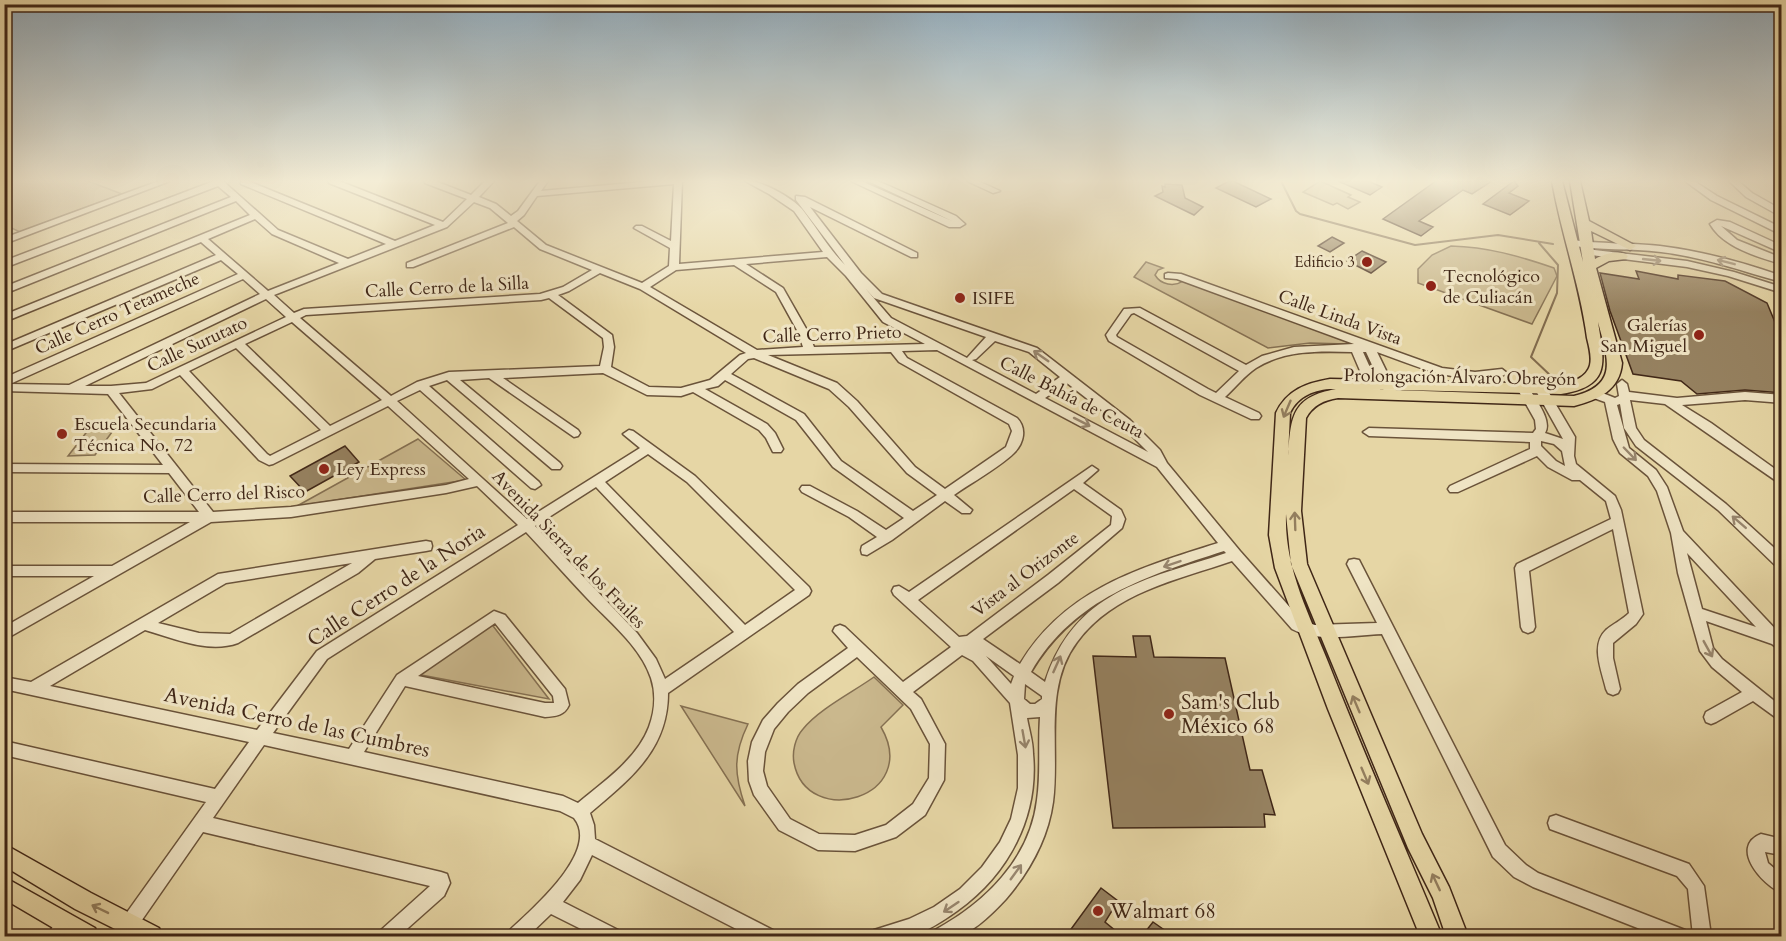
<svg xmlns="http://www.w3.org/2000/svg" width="1786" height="941" font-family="Cardo,serif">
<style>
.green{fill:#cab88d;stroke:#857052;stroke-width:1.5}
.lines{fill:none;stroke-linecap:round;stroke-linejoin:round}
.stream{stroke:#826c4f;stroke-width:2}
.building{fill:#968261;stroke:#402717;stroke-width:1.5}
.minor-casing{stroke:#6a533a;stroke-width:3}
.major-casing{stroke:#402717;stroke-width:3}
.minor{fill:#efe4c4;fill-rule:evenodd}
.major{fill:#e6d6a5;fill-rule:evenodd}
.oneway{stroke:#98866e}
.oneway2{stroke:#937e5e}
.poi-dot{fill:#8f2418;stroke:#efe4c4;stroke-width:2}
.labels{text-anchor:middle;stroke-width:6;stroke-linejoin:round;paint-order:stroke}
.far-poi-label{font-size:15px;fill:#402717;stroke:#efe4c4;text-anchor:end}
.poi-label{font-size:18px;fill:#402717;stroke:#efe4c4;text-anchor:start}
.street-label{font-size:18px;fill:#402717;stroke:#efe4c4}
.near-street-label{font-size:21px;fill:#402717;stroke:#efe4c4}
.near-poi-label{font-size:21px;fill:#402717;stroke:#efe4c4;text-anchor:start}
</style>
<rect width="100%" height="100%" fill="#e6d6a5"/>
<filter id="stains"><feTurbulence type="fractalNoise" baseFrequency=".00333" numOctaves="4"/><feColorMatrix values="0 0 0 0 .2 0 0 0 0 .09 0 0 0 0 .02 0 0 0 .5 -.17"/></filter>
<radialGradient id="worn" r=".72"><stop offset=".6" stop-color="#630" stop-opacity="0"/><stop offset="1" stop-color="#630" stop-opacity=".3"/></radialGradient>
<path class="green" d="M4 181H88L122 194 20 232 5 225Z
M1320 181 1351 195 1348 197 1360 202 1348 209 1337 203 1333 205 1303 192Z
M1451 246C1488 247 1519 256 1554 268L1557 276 1532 324 1418 283V269L1432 255Z
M1146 262 1163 268 1158 270 1155 275C1161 285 1174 287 1183 281L1346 340 1347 344 1310 343 1268 348 1134 277Z
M115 428 95 455 68 456 89 429Z
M418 439 466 480 297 506Z
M490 622 549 699 416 674Z
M874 677 903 705 881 727C922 798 807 830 794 763 792 752 795 738 803 729 819 709 853 692 874 677Z
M681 706 748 724C733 755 734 774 745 806Z"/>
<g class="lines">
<path class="stream" d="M1281 181 1296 211 1300 214 1415 245 1498 235 1553 244
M1539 243 1558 265 1557 293 1531 357 1551 376"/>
</g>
<path class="building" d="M1229 181H1233L1271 199 1256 207 1216 188Z
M1338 181H1368L1382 187 1370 195Z
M1436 181H1492L1472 194 1463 190 1419 221 1433 227 1421 236 1383 219Z
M1514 181 1518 186 1509 193 1529 201 1510 215 1483 204Z
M1165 184 1182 185 1185 198 1203 207 1194 215 1155 196 1163 192 1162 186 1165 187Z
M1332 237 1344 243 1330 252 1318 246Z
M1362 251 1386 262 1371 273 1347 261Z
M1636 271 1678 279V275L1725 281 1767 303 1782 339V393L1745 390 1697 394 1681 381 1633 374 1610 311 1600 273 1639 279Z
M345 446 359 462 305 492 290 476Z
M1133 636H1150L1154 657 1225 658 1250 770H1262L1275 815 1264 814 1265 827 1113 828 1093 656 1136 657Z
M1101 888 1118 901 1105 922 1122 936H1066Z
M1153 922 1173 936H1142Z"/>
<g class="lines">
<defs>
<path id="minor" d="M159 181H170L4 244V238Z
M214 181H223L278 230 348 259 386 244 241 184V181H248L395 241 435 225 329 183 328 181H339L443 222 467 199 425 183 424 181H435L471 195 485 181H494L479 197 496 204 511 216 518 211 540 181H548L541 191 653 181H682L679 264 823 252 794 211 769 194 745 181C761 180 791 197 802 209 817 228 828 248 845 265L796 200V196L805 197 917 253V257H911L810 207 861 273 882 294 1037 348 1130 420 1160 450 1167 463 1240 551 1302 621 1315 625 1377 623 1347 564 1349 560 1354 559 1359 560 1505 845 1526 865 1538 873 1685 930 1688 936H1658L1533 887 1514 877 1493 857 1382 634C1354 635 1318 643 1292 629L1232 561C1177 580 1114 592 1077 642 1043 687 1060 749 1053 802 1048 838 1030 871 1006 899 994 912 977 929 960 936 952 938 941 936 932 936L935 930C985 903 1030 859 1037 800 1041 773 1038 745 1040 717L1027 718C1029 730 1033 741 1033 754 1039 817 1008 875 957 911 943 921 925 933 908 936 897 939 883 936 871 936L874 930 909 919 934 907 960 889 982 867 1000 842 1011 819 1018 788V755L1010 703 973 661 962 655 913 692 921 699 945 744 944 780 925 815 896 837 855 851 818 850 779 830 754 795 749 781 748 761 752 742 763 720 778 703 798 684 848 648 833 631 835 627 840 625 845 627 903 682 951 647 894 595 892 591 894 587 899 586 909 592 1092 466 1098 470 1083 483 1121 510 1125 519 1122 528 1058 583 983 639 1020 664C1065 589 1139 568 1218 543L1157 467 937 350 902 351 907 358 1017 418C1027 428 1024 443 1014 453 1000 467 971 483 954 495L972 510 970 513H962L945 501 892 540 867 555 862 554 861 550 862 546 877 537 849 517 802 492 800 489 802 486H810L857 511 886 530 904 518 833 467 796 420 725 380 718 386 705 389 767 424 775 433 783 449 781 452H773L766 438 759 430 693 392 681 396 647 395 603 373 503 378 578 430 580 433 578 436 574 437 489 378 460 380 560 463 562 466 560 469H552L447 380 429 386 539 482 541 485 535 489 531 488 420 390 397 401 527 519 640 448 623 434 629 430 633 431 695 476 809 587 811 591 809 595 668 693C668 750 630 779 590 813L594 825 595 839 773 930 776 936H750L592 855 580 880 563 902 618 930 621 936H595L551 914 528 936H507L510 930C531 910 601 851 574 818L560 811 264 745 213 818 441 872 447 874 450 883 444 896 399 936H378L381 930 430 886 203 832 135 930 129 933 123 930 120 924 123 918 206 802 4 755V741L215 789 249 742 4 689V677L31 682 218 574 426 541 431 542 432 546 431 550 426 551 375 559 358 573 238 643C208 654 174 638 145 630L50 686 257 730 317 651 518 525 477 486 446 493 291 517 211 522 4 640V627L94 576H4V566H112L190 522H4V512H199L169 473 4 472V464L163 465 108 394 4 391V378L238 274 221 260 4 352V345L216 255 201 242 4 322V315L250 215 236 201 4 294V287L231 197 218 186 4 268V261ZM674 184 671 241 642 226H636L634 228 670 248 669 266 642 283 546 245 517 221 524 215 537 196ZM474 202 490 208 508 223 407 263V267H413L514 227 540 249 592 270 563 287 540 294 304 309 294 313 274 295 447 227ZM255 219 272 234 339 263 268 291 208 239ZM827 257 846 276 883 322 925 344 814 347 808 332 783 288 746 264ZM734 265 776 292 798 332 803 347 757 350 650 287 676 270ZM600 273 640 289 746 353 740 355 710 380 681 388 649 387 611 367 614 347 612 335 558 295 569 291ZM243 279 260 294 69 385 10 384ZM865 288 874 298 986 337 967 358 891 318ZM549 298 603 338 604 347 600 366 449 372 417 382 391 396 300 318 306 315 541 300ZM266 299 286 317 146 383 111 386H85ZM292 322 382 400 330 426 245 344ZM995 341 1029 352 1060 377 1036 394 972 360 976 359ZM236 348 321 430 270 456 267 454 189 371ZM891 352 899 362 1009 424 1012 431 1006 447 945 489 915 467 857 401 837 383 768 355ZM754 358 829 389 849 407 907 473 937 495 913 511 841 461 804 414 731 374 748 359ZM180 375 259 460 269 465 273 464 388 406 469 479 446 485 291 507 213 512 119 393 152 389ZM1067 383 1122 426 1148 452 1045 398ZM648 454 687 482 795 590 745 625 605 482ZM596 487 734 632 665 679 656 659 637 633 535 526ZM1074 489 1112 516 1111 525 1048 575 967 636 959 637 918 600ZM526 532C546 553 565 575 585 596 607 620 640 645 651 678 656 693 655 711 649 727 637 759 603 782 578 803L563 796 364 752 405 686 545 717C556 716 564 716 569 705L565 689 505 615 494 611 397 675 349 749 273 733 327 659ZM1224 551 1226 553C1145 580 1074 591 1045 682L1031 672C1074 598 1147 576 1224 551ZM352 563 230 634 199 633 158 623 226 583ZM495 623 553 696 554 703H545L418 676ZM986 656 1014 676 1011 684ZM857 657 911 709 930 744 929 778 913 804 886 825 855 835 819 834 790 819 767 786 763 771 765 752 774 729 788 712 808 693ZM1025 684 1042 696V699L1035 704H1030L1024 699Z
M851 181H861L952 221 868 181H878L956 216 965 224 960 227H949Z
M967 181H978L1000 191 993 193Z
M1685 181H1694L1717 196 1782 228V235L1711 200Z
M1729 181H1738L1752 193 1782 210V217L1746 197Z
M1717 220 1730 222 1782 246V253L1721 226 1737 240 1782 258V264C1757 257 1723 247 1710 224Z
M1572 240C1601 244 1631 243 1660 246 1701 251 1742 262 1782 276V282C1741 271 1703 257 1661 252 1630 248 1599 251 1569 245V241Z
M1586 249 1687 261 1734 272 1782 287V293L1728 276 1687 267 1583 254V250Z
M1168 273 1181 274 1442 368 1475 372 1502 369 1507 373C1503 377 1497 377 1490 378 1450 382 1413 365 1377 352L1397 393 1391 397 1385 393 1366 352H1363L1382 394 1376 398 1370 394 1352 352C1319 351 1285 350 1256 368 1244 376 1235 388 1225 397L1259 413 1261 416 1259 419H1251L1200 395 1109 341 1106 335 1124 309 1140 308 1246 365 1262 356 1294 347 1354 344 1177 279 1165 278V274ZM1134 313 1239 371 1216 393 1208 389 1117 337 1116 335 1131 314Z
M1622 380 1627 384 1629 392 1677 398 1745 392 1782 395V403L1745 400 1682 405 1711 423 1782 474V485L1665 404 1630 400 1636 428 1644 440 1726 504 1782 555V568L1777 567 1718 510 1636 446 1624 428 1620 404 1617 405 1629 448 1656 470 1667 487 1683 531 1782 636V652L1772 644 1706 621 1713 648 1722 659 1782 707V722L1753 701 1716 722 1711 724 1706 722 1704 717 1706 712 1742 692 1712 667 1700 651 1678 573 1671 533 1657 491 1648 476 1620 453 1613 439 1605 402 1591 397 1589 394 1595 390 1615 398 1619 396 1617 384ZM1687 553 1756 627 1702 609Z
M1523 384 1527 385C1534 398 1553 420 1545 433L1563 439 1535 389 1537 386H1545L1575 437 1574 456 1576 464 1615 496 1621 510 1643 614 1636 624 1613 643V658L1620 689 1618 693 1613 695 1608 693 1606 689C1602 671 1590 645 1606 630 1613 624 1622 620 1629 613L1613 529 1529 571 1535 627 1533 631 1528 633 1523 631 1521 627 1515 568 1517 564 1611 519 1606 501 1580 480H1572L1548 467 1537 456 1458 492H1450L1448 489 1450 486 1530 449V442L1369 436 1363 432 1369 428 1533 433 1536 429 1535 420 1517 388ZM1541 441 1554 444 1562 451 1565 466 1556 461 1541 446Z
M1556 815 1689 864 1704 886 1711 936H1693L1688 889 1677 876 1550 829 1548 823 1550 817Z
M1761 834 1782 839V855L1765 852 1768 863 1782 875V893C1762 885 1729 847 1761 834Z
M65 914 71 917 74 923 66 936H47L59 917Z"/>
<path id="major" d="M1552 181H1562L1583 262 1570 181H1580L1589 221 1636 246 1630 250 1626 248 1591 231 1595 259C1604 254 1620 249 1628 256L1626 259 1609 261 1596 268 1622 363C1620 390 1598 400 1574 406L1338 398C1324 400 1313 405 1306 418L1301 511 1307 564 1422 834 1449 887 1468 936H1446L1433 898 1408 848 1291 564 1286 514C1284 567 1309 614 1328 662 1364 754 1404 845 1442 936H1420L1328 709 1275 568 1269 535 1276 413C1287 390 1306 383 1330 379L1561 384C1572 383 1587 377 1590 365 1592 357 1589 346 1587 338 1580 285 1561 233 1552 181ZM1598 322C1607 357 1620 385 1574 396L1364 389 1561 394C1612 386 1604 362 1598 322ZM1336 389C1292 397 1291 416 1288 456L1290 413C1298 395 1318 388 1336 389Z
M4 844 91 893 159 928 162 936H129L75 909 4 866Z
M4 877 95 928 98 936H67L4 899Z"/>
</defs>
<use href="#minor" class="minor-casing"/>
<use href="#major" class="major-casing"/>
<use href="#minor" class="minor"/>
<use href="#major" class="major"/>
</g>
<defs><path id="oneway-shaft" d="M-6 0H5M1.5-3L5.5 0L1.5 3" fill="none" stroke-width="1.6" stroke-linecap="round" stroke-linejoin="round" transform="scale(1.5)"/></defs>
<g class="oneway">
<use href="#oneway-shaft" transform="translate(1652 260) rotate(6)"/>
<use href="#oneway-shaft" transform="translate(1726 262) rotate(-166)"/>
<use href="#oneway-shaft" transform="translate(1041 356) rotate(-145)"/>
<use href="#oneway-shaft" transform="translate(1082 422) rotate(27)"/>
<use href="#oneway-shaft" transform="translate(1630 454) rotate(46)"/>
<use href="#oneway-shaft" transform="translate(1739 522) rotate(-139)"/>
<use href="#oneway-shaft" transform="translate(1172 564) rotate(161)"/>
<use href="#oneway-shaft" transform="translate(1708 649) rotate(61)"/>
<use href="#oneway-shaft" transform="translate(1057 664) rotate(-66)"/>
<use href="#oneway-shaft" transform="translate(1024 739) rotate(80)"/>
<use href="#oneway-shaft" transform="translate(1016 872) rotate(-54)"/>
<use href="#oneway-shaft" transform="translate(951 907) rotate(146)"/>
</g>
<g class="oneway2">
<use href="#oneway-shaft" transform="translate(1287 409) rotate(113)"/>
<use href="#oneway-shaft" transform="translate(1295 521) rotate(-92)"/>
<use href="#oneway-shaft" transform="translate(1356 704) rotate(-113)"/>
<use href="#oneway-shaft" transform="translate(1365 776) rotate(67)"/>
<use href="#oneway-shaft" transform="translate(1436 882) rotate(-115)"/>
<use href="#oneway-shaft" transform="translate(100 909) rotate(-154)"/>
</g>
<linearGradient id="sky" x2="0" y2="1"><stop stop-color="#91aaba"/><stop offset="0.58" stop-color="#f4edd6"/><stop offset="1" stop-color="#f4edd6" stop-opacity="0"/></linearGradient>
<rect width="1786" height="312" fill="url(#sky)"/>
<g class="poi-dot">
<circle cx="1367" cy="262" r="6"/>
<circle cx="1431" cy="286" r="6"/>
<circle cx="960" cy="298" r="6"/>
<circle cx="1699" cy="335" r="6"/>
<circle cx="62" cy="434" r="6"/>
<circle cx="324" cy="469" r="6"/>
<circle cx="1169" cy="714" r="6"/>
<circle cx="1098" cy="911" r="6"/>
</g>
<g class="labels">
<g class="far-poi-label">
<text x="1355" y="267">Edificio 3</text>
</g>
<g class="poi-label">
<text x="1443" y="282">Tecnológico<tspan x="1443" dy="21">de Culiacán</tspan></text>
<text x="972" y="304">ISIFE</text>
<text x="1687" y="331" text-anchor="end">Galerías<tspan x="1687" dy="21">San Miguel</tspan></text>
<text x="74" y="430">Escuela Secundaria<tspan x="74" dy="21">Técnica No. 72</tspan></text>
<text x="336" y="475">Ley Express</text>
</g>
<g class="street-label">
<text transform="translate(447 287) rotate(-3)" y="6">Calle Cerro de la Silla</text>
<text transform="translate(117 313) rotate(-24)" y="6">Calle Cerro Tetameche</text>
<text transform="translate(1340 317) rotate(20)" y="6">Calle Linda Vista</text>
<text transform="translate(832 334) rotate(-2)" y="6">Calle Cerro Prieto</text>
<text transform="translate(197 344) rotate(-25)" y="6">Calle Surutato</text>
<text transform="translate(1460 377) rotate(1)" y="6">Prolongación Álvaro Obregón</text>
<text transform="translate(1072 397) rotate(27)" y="6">Calle Bahía de Ceuta</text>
<text transform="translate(224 494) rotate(-2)" y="6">Calle Cerro del Risco</text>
<text transform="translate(569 549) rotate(46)" y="6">Avenida Sierra de los Frailes</text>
<text transform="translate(1025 574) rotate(-37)" y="6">Vista al Orizonte</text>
</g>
<g class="near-street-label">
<text transform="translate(396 585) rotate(-33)" y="7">Calle Cerro de la Noria</text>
<text transform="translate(297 722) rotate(12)" y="7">Avenida Cerro de las Cumbres</text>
</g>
<g class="near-poi-label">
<text x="1181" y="709">Sam's Club<tspan x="1181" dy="24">México 68</tspan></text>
<text x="1110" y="918">Walmart 68</text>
</g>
</g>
<rect width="1786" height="941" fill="none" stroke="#e6d6a5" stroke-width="24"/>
<rect x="6" y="6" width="1774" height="929" fill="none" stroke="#402717" stroke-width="3"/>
<rect x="12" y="12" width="1762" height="917" fill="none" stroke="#402717" stroke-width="1.5"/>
<rect width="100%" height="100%" filter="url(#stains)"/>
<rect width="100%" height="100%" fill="url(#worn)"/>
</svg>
